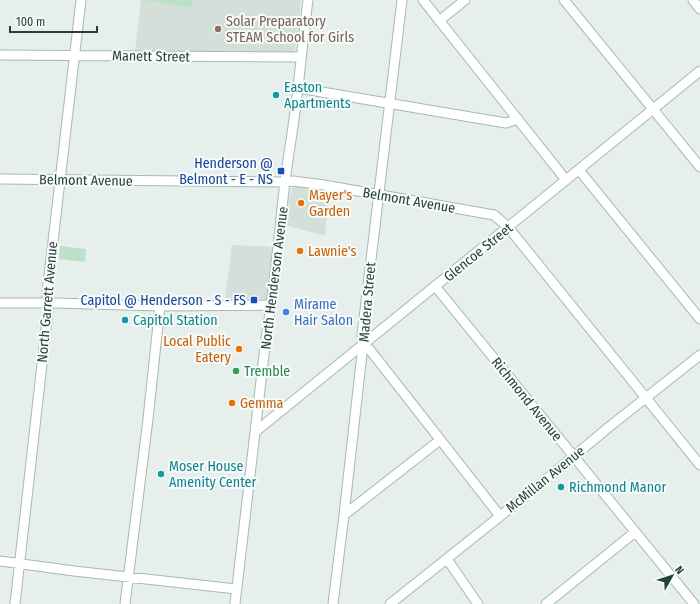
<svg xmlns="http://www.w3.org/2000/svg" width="700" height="604" font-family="'Fira Sans Condensed',sans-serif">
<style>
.built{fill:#d4dfda}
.green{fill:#bfe0c8}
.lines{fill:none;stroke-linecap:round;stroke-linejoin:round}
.minor-casing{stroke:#a8b8b2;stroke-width:11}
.minor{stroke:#fff;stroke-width:9}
.education-dot{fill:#8d6e63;stroke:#f7fbf9;stroke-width:1.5}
.culture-dot{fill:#0f9aa8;stroke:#f7fbf9;stroke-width:1.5}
.transit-dot{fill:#1a4fb4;stroke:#f7fbf9;stroke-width:1.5}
.food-dot{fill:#e8710a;stroke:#f7fbf9;stroke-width:1.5}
.shop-dot{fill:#3f7fe0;stroke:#f7fbf9;stroke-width:1.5}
.leisure-dot{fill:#2e9e5b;stroke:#f7fbf9;stroke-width:1.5}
.labels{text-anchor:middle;stroke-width:4;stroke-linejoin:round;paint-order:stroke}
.education-label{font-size:14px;fill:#785e54;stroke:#f7fbf9;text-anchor:start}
.street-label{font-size:14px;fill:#24423a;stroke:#f7fbf9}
.culture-label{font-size:14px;fill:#0d838f;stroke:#f7fbf9;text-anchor:start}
.transit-label{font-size:14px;fill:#164399;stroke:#f7fbf9;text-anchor:end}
.food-label{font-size:14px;fill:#c56008;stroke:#f7fbf9;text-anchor:start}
.shop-label{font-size:14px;fill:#366cbe;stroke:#f7fbf9;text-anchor:start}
.leisure-label{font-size:14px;fill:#27864d;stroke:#f7fbf9;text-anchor:start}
</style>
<rect width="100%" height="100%" fill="#e6efeb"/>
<path class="built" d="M141 0 192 8 193 0H301L295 52 135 51Z
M295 186 329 192 325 236 285 225 291 189Z
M232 245 276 247 268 298 266 302 225 301Z"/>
<path class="green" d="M141 0H193L192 8Z
M60 246 86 249 85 262 59 259Z"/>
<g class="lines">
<defs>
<path id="minor" d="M423 0 566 180
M564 0 700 167
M693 0 700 9
M439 21 465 0
M0 55 301 57
M298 88 506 123 518 119
M579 170 700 319
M0 179 285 182 293 181 324 185 494 215 508 227 700 465
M435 286 694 604
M0 303H54L160 306 271 305
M363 345 370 350 500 516
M255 432 566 180 700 71
M344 515 440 440
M447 559 478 604
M0 561 74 571 236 589
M15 604 48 311 47 293 81 0
M125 604 148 419 160 306
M235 604 266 338C275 286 279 233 285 181 288 158 292 135 295 112 300 74 303 37 308 0
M333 604 344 515 363 345 362 335 402 0
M390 604 538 486 609 427 700 355
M546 604 635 532"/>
</defs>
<use href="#minor" class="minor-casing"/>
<use href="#minor" class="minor"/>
</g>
<circle class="education-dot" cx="218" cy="29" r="4"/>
<g class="culture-dot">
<circle cx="276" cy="95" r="4"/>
<circle cx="125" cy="320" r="4"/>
<circle cx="161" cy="474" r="4"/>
<circle cx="561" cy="487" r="4"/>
</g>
<g class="transit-dot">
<rect x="277" y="167" width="8" height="8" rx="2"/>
<rect x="250" y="296" width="8" height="8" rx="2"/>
</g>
<g class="food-dot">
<circle cx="301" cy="203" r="4"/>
<circle cx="300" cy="251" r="4"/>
<circle cx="239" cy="349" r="4"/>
<circle cx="232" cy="403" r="4"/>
</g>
<circle class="shop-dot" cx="286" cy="312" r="4"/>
<circle class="leisure-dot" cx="236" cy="371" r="4"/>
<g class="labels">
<g class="education-label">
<text x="226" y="26">Solar Preparatory<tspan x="226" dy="16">STEAM School for Girls</tspan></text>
</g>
<g class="street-label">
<text transform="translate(151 56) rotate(1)" y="5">Manett Street</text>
<text transform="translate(86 180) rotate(1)" y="5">Belmont Avenue</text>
<text transform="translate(409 200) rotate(10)" y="5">Belmont Avenue</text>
<text transform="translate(478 252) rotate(-39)" y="5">Glencoe Street</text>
<text transform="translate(274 278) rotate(-83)" y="5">North Henderson Avenue</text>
<text transform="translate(47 302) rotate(-85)" y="5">North Garrett Avenue</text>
<text transform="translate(367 302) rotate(-85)" y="5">Madera Street</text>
<text transform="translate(527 399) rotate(51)" y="5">Richmond Avenue</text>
<text transform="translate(545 479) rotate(-39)" y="5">McMillan Avenue</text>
</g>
<g class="culture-label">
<text x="284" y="92">Easton<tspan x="284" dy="16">Apartments</tspan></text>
<text x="133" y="325">Capitol Station</text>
<text x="169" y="471">Moser House<tspan x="169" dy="16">Amenity Center</tspan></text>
<text x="569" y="492">Richmond Manor</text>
</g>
<g class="transit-label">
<text x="273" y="168">Henderson @<tspan x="273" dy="16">Belmont - E - NS</tspan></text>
<text x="246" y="305">Capitol @ Henderson - S - FS</text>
</g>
<g class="food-label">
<text x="309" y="200">Mayer's<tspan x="309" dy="16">Garden</tspan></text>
<text x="308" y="256">Lawnie's</text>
<text x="231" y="346" text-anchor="end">Local Public<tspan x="231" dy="16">Eatery</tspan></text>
<text x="240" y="408">Gemma</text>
</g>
<g class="shop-label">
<text x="294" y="309">Mirame<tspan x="294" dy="16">Hair Salon</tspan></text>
</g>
<g class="leisure-label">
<text x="244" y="376">Tremble</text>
</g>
</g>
<g transform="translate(672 576) rotate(51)" stroke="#f7fbf9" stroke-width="3" paint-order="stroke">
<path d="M0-3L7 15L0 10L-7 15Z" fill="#24423a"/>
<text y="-6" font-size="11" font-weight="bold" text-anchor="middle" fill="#24423a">N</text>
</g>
<path d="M10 26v6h87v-6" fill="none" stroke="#24423a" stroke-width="2"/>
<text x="16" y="26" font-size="12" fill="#24423a" stroke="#f7fbf9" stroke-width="3" paint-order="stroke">100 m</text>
</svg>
